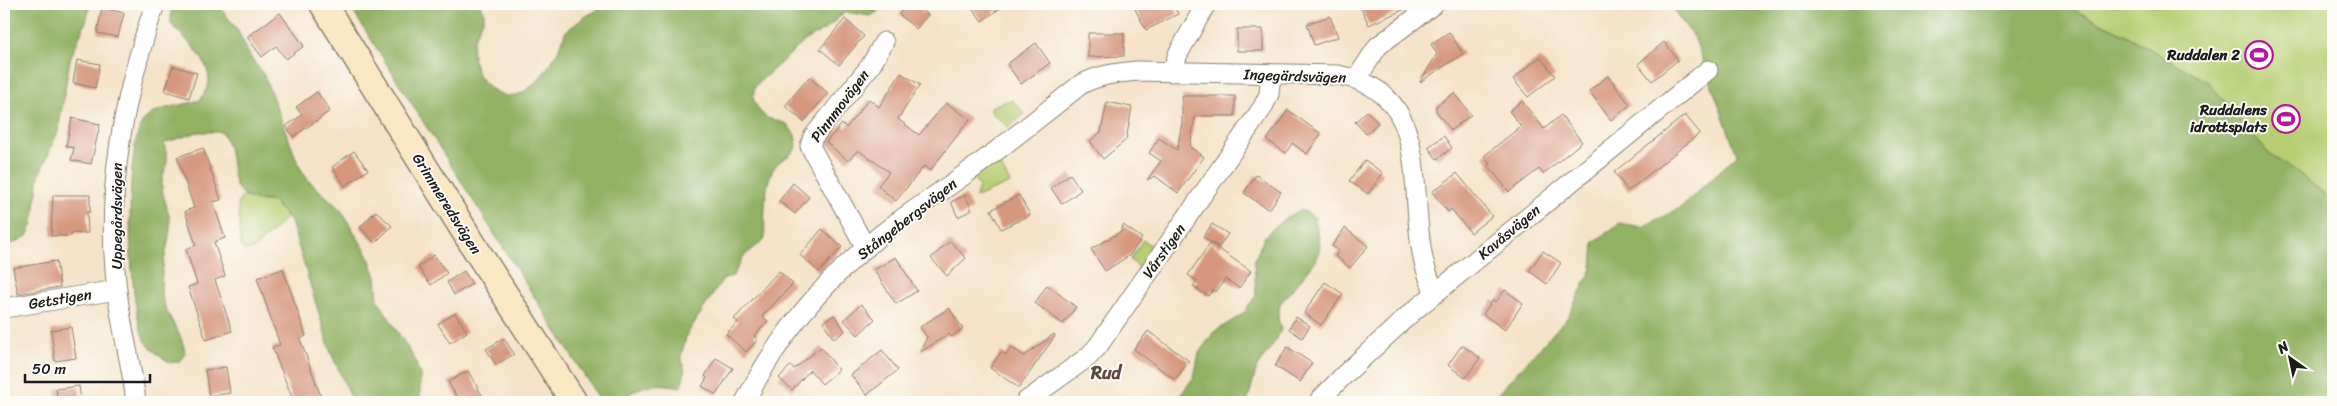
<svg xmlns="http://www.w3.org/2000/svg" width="2337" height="406" font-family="Sriracha,sans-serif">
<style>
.green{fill:#b7ce72;stroke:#6a7547}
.forest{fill:#91b164;stroke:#566640}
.building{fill:#d6977f}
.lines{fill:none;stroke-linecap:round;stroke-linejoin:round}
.street-casing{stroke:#888072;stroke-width:21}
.secondary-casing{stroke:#888072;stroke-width:29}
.street{stroke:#fff;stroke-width:19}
.secondary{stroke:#fae7c3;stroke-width:26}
.labels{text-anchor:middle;stroke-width:4;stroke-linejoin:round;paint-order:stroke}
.poi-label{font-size:15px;font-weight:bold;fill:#1c1c1c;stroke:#fdfcf7;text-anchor:end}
.street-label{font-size:15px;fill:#1c1c1c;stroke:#fdfcf7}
.quarter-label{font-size:18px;font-weight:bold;fill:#5d473f;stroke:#fdfcf7}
</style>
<rect width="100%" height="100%" fill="#fdfcf7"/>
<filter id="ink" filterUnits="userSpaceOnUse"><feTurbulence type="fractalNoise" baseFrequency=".02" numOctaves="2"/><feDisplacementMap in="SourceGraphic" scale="10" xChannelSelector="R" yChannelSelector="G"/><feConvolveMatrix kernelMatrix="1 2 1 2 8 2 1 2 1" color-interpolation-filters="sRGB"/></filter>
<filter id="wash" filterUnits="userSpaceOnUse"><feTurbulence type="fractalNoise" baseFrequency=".0096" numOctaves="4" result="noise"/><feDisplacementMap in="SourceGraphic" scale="20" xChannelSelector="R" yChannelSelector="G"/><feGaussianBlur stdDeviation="1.12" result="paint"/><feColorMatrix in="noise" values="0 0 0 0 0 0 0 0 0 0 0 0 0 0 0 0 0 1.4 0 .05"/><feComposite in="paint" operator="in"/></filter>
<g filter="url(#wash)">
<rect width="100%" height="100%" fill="#f4e3c8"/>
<path class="green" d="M2062 4H2333V201L2295 170 2270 156 2209 83 2126 35Z
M1012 100 1025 114 1008 127 991 112V107L1003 102Z
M997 159 1010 183 976 197 979 186 972 176Z
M243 196 257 201H273L287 217 254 249 244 250 241 245 238 203Z
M1143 240 1157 250 1143 270 1130 260Z"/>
<path class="forest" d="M4 4 31 6 34 4H90L87 19 70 59 58 132 39 175 33 224 27 236 14 243 4 244Z
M174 4H217L237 29 251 58 264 75 299 166 308 180 341 210 368 255 376 277 378 300 415 360 420 375V402H353L331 353 291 222 273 201C215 200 244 165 221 132H198L164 143C165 149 168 157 167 162 165 171 161 177 162 188 164 202 171 214 170 229 168 249 158 277 162 297 166 317 183 333 185 353L180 361 170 363C161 356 150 350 145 340 128 313 122 138 146 118 160 106 183 106 200 100 203 95 208 88 209 83 210 59 186 40 171 24V9Z
M351 4H479L484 10C485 21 480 25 476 34 470 45 473 60 477 72 480 79 488 87 495 91 498 92 502 95 506 96 531 100 561 53 565 32L586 16 609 4 880 5 877 12 870 16 845 12 826 29 807 39 755 86 753 98 758 109 767 118 787 124 795 135 797 146C790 159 781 157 774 168 764 182 764 221 765 239L743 257 733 276 723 279 687 334 681 356 685 372 681 387C656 382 639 384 619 402H601L353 11Z
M1669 4H1780L1786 11 1794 4H2062L2126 35 2209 83 2270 155 2295 170 2333 201V402H1490L1567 318 1592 269 1594 242 1620 223 1642 227 1680 208 1737 155 1695 39Z
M1300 210 1307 212 1315 218 1320 243 1319 254 1315 262 1280 304 1278 318 1281 329 1277 339 1257 367 1248 399 1246 402H1175L1194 377 1199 353 1214 332 1243 314 1256 295 1254 261 1265 236 1285 218Z"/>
<g id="blocks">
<path class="building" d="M908 4H914L928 15 916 29 899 14Z
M969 4H1006L982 21Z
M1146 4H1173L1178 14 1146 30 1135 9Z
M1359 4H1416L1369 25Z
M102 8 124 13 118 37 97 33Z
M280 13 304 46 286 59 276 46 262 57 247 37Z
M1330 16 1338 37 1314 45 1307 24Z
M845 19 864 36 839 65 820 49Z
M1237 29H1263V51H1237Z
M1449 32 1463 54 1420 82 1437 54 1431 44Z
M1088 33H1124V56L1088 57Z
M1664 42 1678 60 1652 81 1638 64Z
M1036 43 1050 63 1021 84 1007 64Z
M1540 57 1555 76 1528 97 1513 79Z
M77 60 100 64 95 88 73 83Z
M173 66 197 73 189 98 165 91Z
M901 73 920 85 898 119 919 135 946 103 970 119 930 171 924 166 896 201 878 186 889 172 858 150 848 161 826 142 842 124 846 128 869 99 879 107Z
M1608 76 1630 105 1611 120 1589 91Z
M809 77 828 93 804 122 785 106Z
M317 92 330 111 293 137 286 126 302 115 296 107Z
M1454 93 1471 115 1451 130 1436 111V106Z
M1182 96H1235V116H1195L1190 147 1204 157 1178 193 1155 176 1147 180 1161 161 1149 153 1159 138 1177 150 1182 123Z
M1522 101 1544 129 1561 115 1582 142 1543 174 1539 169 1509 192 1488 165 1490 164 1484 156 1521 126 1509 111Z
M1107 102 1132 107 1126 140 1103 159 1090 141 1101 132Z
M1288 110 1321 134 1307 154 1292 143 1286 153 1267 140Z
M1367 111 1378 123 1366 134 1355 122Z
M1685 115 1700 133 1628 191 1614 172Z
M72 118 100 124 91 164 71 160 74 148 66 146Z
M1444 136 1452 148 1437 159 1428 147Z
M203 148 221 200 213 202 225 238 214 242 225 276 215 280 232 331 206 340 188 287 197 284 186 249 196 245 185 211 194 208 177 157Z
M354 151 368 170 345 186 332 167Z
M1365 160 1383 173 1368 194 1349 181Z
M1457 173 1492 216 1471 233 1451 209 1448 212 1432 192Z
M1070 174 1081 190 1062 204 1051 188Z
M1256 175 1281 192 1269 210 1244 193Z
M793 183 809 197 795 214 779 201Z
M53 195H90V212H87L88 233H71V236H51Z
M965 195 972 210 958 217 951 202Z
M1019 195 1030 215 1001 229 991 210Z
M376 211 392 226 375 243 360 227Z
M1212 224 1228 234 1219 247 1203 237Z
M1123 225 1142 238 1130 255 1105 271 1091 249 1122 231Z
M1345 228 1368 246 1350 268 1335 256 1339 251 1332 246Z
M822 229 842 247 819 272 800 255Z
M950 241 966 258 947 276 931 258Z
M1210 243 1251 271 1239 288 1225 279 1216 292 1213 290 1208 296 1193 286 1197 281 1188 275Z
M1543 251 1561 263 1547 284 1529 271Z
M434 255 447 273 431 285 418 267Z
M896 257 917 291 896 304 874 270Z
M56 261 60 287 18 294 13 268Z
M283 269 306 336 300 339 323 402H294L272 347 280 345 257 278Z
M464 271 472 284 454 295 447 282Z
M779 271 793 284 762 316 768 321 754 336 758 339 746 352 726 334 738 322 734 319Z
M1325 282 1343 294 1321 325 1304 313Z
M1047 285 1076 307 1063 324 1035 303Z
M1505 290 1523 303 1505 330 1483 314 1493 300 1496 302Z
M861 304 875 319 858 335 844 320Z
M949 308 963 329 951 337 949 334 920 352 927 337 920 327Z
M455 313 467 332 450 343 438 324Z
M834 315 845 331 834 339 823 322Z
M1296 317 1310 326 1302 338 1289 329Z
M71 327 76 358 55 361 51 330Z
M1148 331 1189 361 1175 380 1134 349Z
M1054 334 1055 336 1019 388 990 368 1001 352 1006 355 1011 347 1024 356Z
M504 338 514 354 496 365 486 349Z
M1462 345 1480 358 1465 378 1448 365Z
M821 347 839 370 822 384 810 370 792 390 779 378 790 366 794 369Z
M1287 347 1312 363 1300 382 1275 366Z
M882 350 898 370 867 395 851 375Z
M716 358 733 368 716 395 702 386 707 378 705 376Z
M226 367 230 393 209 396 205 370Z
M468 371 486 402H460L448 382Z
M79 386 81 402H58L56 389Z"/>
</g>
</g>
<g filter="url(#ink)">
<use href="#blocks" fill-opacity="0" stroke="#888072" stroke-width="1"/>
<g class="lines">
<defs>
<path id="street" d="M1172 72 1178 54 1206 4
M1357 78 1378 46 1434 4
M866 248 810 146 813 137 871 65 884 42
M4 308 117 290
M136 402C132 365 121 328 117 290 105 190 123 99 155 4
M745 402C779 333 831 273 892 226 919 206 948 187 975 167 1011 140 1045 113 1080 85 1098 75 1116 73 1137 71L1338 75C1431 91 1409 183 1422 253 1424 267 1430 281 1435 294
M1025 402 1088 357 1098 346 1263 107 1269 94 1271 75
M1318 402 1343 376 1410 314 1708 70"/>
<path id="secondary" d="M323 4 477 251 574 402"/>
</defs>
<use href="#street" class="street-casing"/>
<use href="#secondary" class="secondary-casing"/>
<use href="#street" class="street"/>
<use href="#secondary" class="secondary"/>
</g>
</g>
<defs>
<symbol id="stadium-ring" viewBox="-11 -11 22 22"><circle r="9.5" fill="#fdfcf7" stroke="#b5179e" stroke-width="1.5"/><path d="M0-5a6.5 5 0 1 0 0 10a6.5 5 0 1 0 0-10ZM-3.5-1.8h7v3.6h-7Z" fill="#b5179e"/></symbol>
</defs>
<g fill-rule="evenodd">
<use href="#stadium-ring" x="2243" y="39" width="32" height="32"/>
<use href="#stadium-ring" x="2270" y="103" width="32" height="32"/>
</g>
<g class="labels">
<g class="poi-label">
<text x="2240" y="60">Ruddalen 2</text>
<text x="2267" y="115">Ruddalens<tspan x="2267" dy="17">idrottsplats</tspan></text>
</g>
<g class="street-label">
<text transform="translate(1295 76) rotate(2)" y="5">Ingegärdsvägen</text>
<text transform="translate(840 106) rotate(-53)" y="5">Pinnmovägen</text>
<text transform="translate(447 204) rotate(58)" y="5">Grimmeredsvägen</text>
<text transform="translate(117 216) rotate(-90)" y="5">Uppegårdsvägen</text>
<text transform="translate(907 219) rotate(-38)" y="5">Stångebergsvägen</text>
<text transform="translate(1509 232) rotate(-40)" y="5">Kavåsvägen</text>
<text transform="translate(1164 251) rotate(-55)" y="5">Vårstigen</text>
<text transform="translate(60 299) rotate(-9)" y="5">Getstigen</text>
</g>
<g class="quarter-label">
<text x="1106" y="379">Rud</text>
</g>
</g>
<rect width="2337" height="406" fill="none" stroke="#fdfcf7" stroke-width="20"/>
<g transform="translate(2290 358) rotate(327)" stroke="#fdfcf7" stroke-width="4" paint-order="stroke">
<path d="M0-4L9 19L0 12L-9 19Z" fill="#1c1c1c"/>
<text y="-8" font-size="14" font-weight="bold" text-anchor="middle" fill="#1c1c1c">N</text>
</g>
<path d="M25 374v8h125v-8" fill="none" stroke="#1c1c1c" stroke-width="2.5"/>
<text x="32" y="374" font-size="15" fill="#1c1c1c" stroke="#fdfcf7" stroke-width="4" paint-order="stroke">50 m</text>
</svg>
